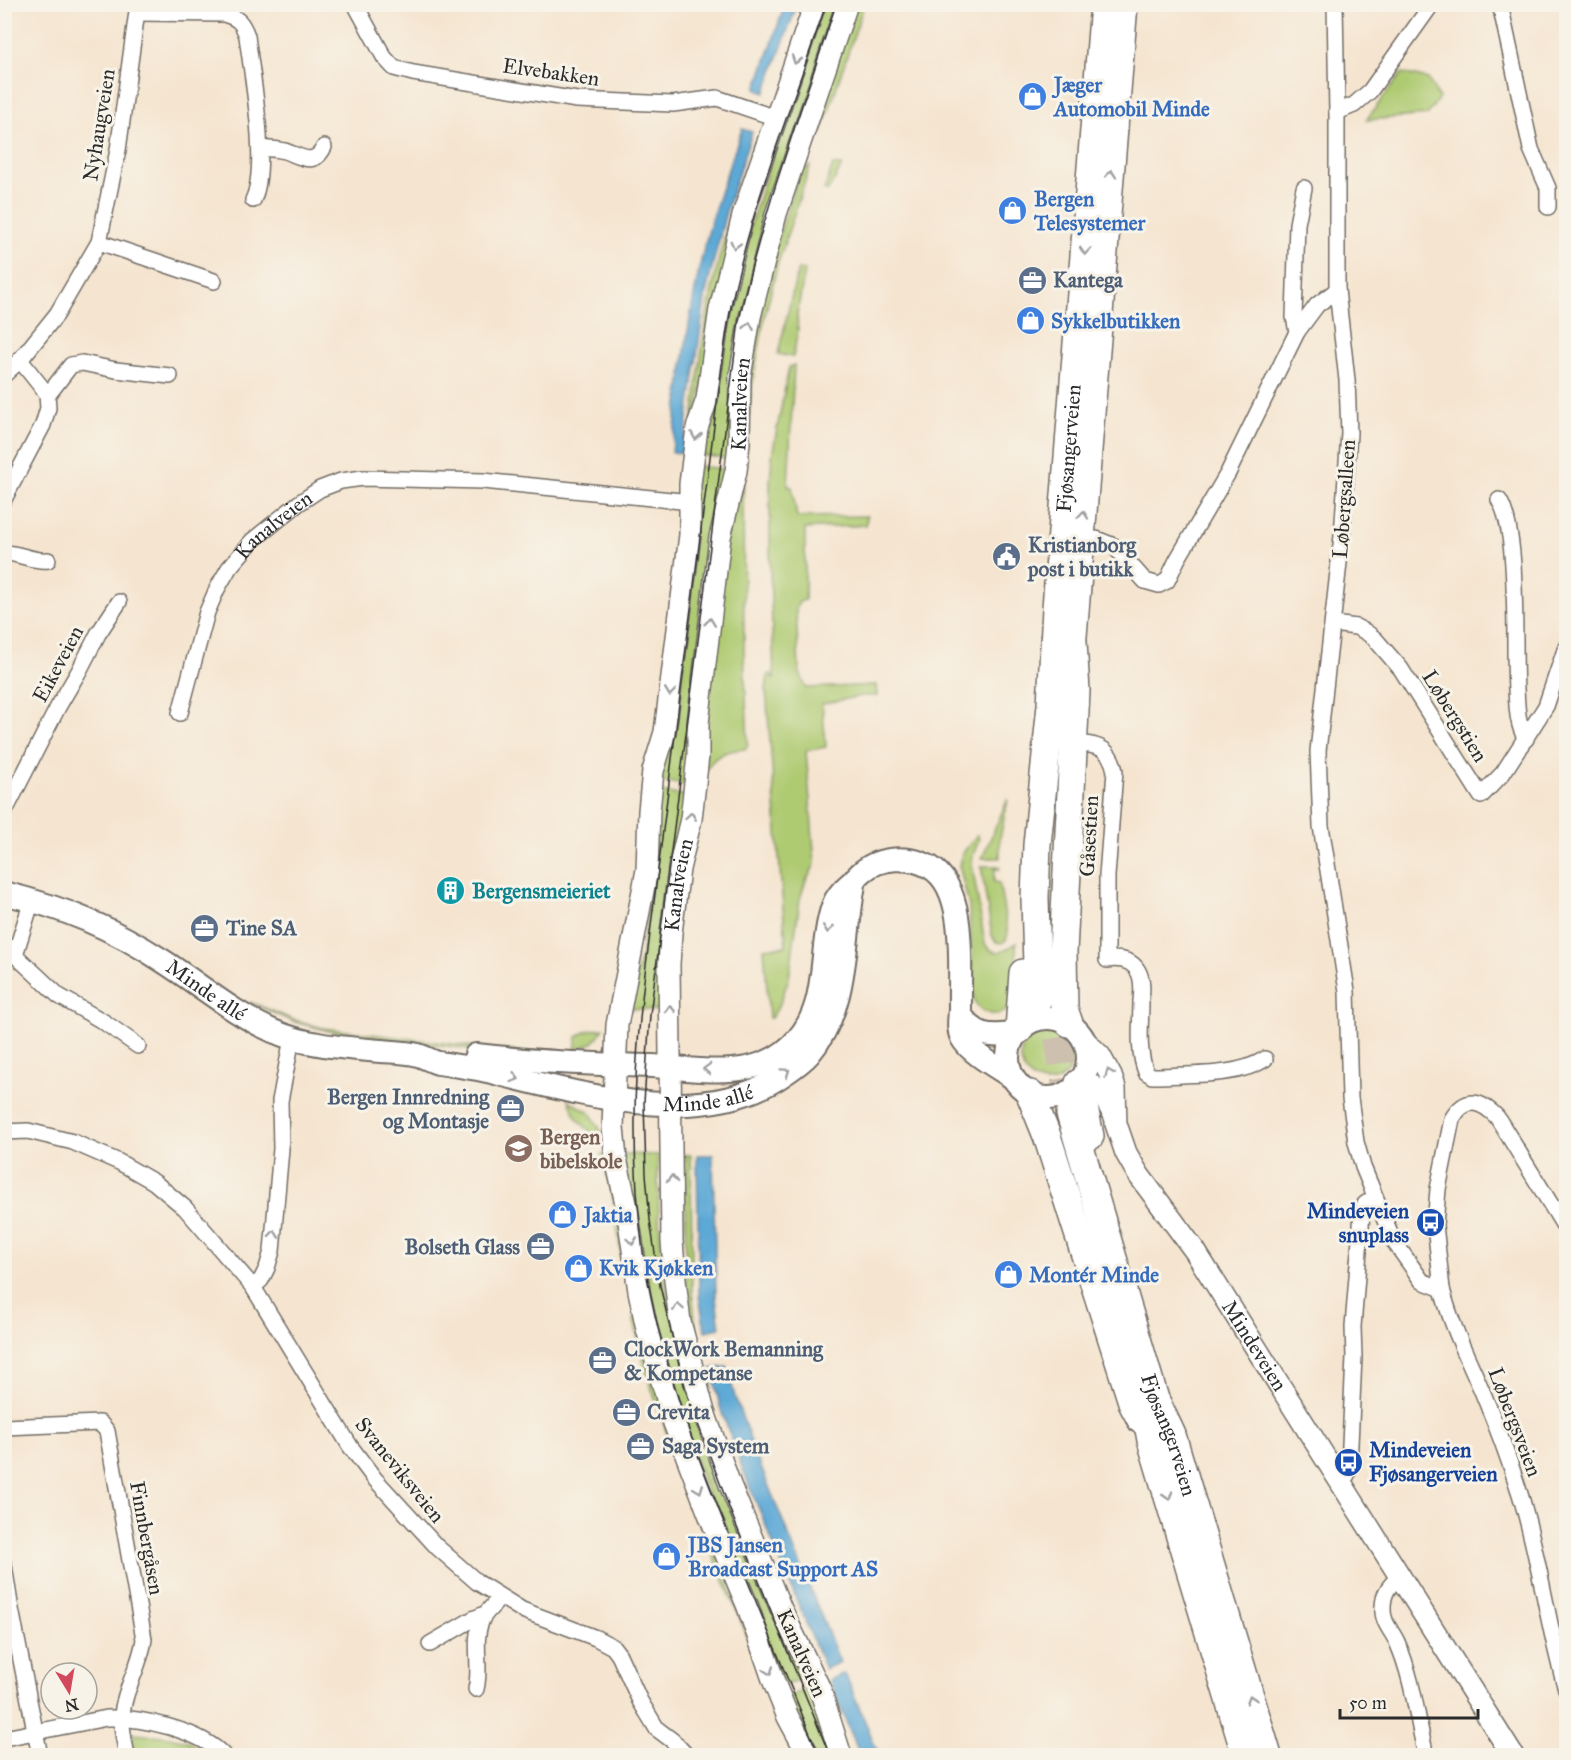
<svg xmlns="http://www.w3.org/2000/svg" width="1571" height="1760" font-family="'IM FELL Great Primer',serif">
<style>
.green{fill:#afcb72;stroke:#6d7b4e;stroke-width:1.5}
.water{fill:#5da9d6;stroke:#446a80;stroke-width:1.5}
.lines{fill:none;stroke-linecap:round;stroke-linejoin:round}
.highway-tunnel{stroke:#cdc0af;stroke-width:27;stroke-dasharray:27 14;stroke-linecap:butt}
.street-casing{stroke:#726c65;stroke-width:18}
.secondary-casing{stroke:#726c65;stroke-width:24}
.primary-casing{stroke:#726c65;stroke-width:26}
.highway-casing{stroke:#726c65;stroke-width:30}
.street{stroke:#fff;stroke-width:15}
.secondary{stroke:#fff;stroke-width:21}
.primary{stroke:#fff;stroke-width:22}
.highway{stroke:#fff;stroke-width:27}
.tram{stroke:#2b2b2b;stroke-width:1.5}
.oneway{stroke:#a0a0a0}
.labels{text-anchor:middle;stroke-width:6;stroke-linejoin:round;paint-order:stroke}
.street-label{font-size:21px;fill:#2b2b2b;stroke:#f7f3e8}
.shop-label{font-size:21px;font-weight:bold;fill:#366cbe;stroke:#f7f3e8;text-anchor:start}
.service-label{font-size:21px;font-weight:bold;fill:#4e5e75;stroke:#f7f3e8;text-anchor:start}
.culture-label{font-size:21px;font-weight:bold;fill:#0d838f;stroke:#f7f3e8;text-anchor:start}
.education-label{font-size:21px;font-weight:bold;fill:#785e54;stroke:#f7f3e8;text-anchor:start}
.transit-label{font-size:21px;font-weight:bold;fill:#164399;stroke:#f7f3e8;text-anchor:end}
</style>
<rect width="100%" height="100%" fill="#f7f3e8"/>
<filter id="ink" filterUnits="userSpaceOnUse"><feTurbulence type="fractalNoise" baseFrequency=".0167" numOctaves="2"/><feDisplacementMap in="SourceGraphic" scale="12" xChannelSelector="R" yChannelSelector="G"/><feConvolveMatrix kernelMatrix="1 2 1 2 8 2 1 2 1" color-interpolation-filters="sRGB"/></filter>
<filter id="wash" filterUnits="userSpaceOnUse"><feTurbulence type="fractalNoise" baseFrequency=".008" numOctaves="4" result="noise"/><feDisplacementMap in="SourceGraphic" scale="24" xChannelSelector="R" yChannelSelector="G"/><feGaussianBlur stdDeviation="1.35" result="paint"/><feColorMatrix in="noise" values="0 0 0 0 0 0 0 0 0 0 0 0 0 0 0 0 0 1.4 0 .05"/><feComposite in="paint" operator="in"/></filter>
<g filter="url(#wash)">
<rect width="100%" height="100%" fill="#f5e5d0"/>
<path class="green" d="M820 5H842L772 211 733 459 698 455 727 299Z
M853 5H864L822 131 818 121Z
M1402 73 1428 79 1439 98 1427 115 1366 120Z
M756 141V146L691 436C697 387 702 338 712 290 722 239 739 190 756 141Z
M833 165 842 166 828 191 824 190Z
M810 166 778 263 765 315 754 373 747 429 744 401 758 301 800 170Z
M798 269 805 270 797 314 798 331 793 357 778 354Z
M794 365 788 486 792 487 797 517 867 516 866 525 805 529V600L799 602 796 609 799 670 806 688 876 685 877 696H861L822 704 826 747 806 751 815 864 805 883 800 899 789 978 779 1006 771 1018H769L764 948 786 946 766 690 768 675 771 674 774 680 770 572V483L772 455 789 367Z
M697 466 731 470 690 785 657 781Z
M743 479 744 653 748 745 745 749C726 750 715 755 705 771L702 721 724 549Z
M656 792 689 796 663 1011 628 1008 642 951 654 862Z
M1008 799 1000 838V858H982Z
M977 835 979 839 973 856 972 864 985 944C994 957 1006 952 1016 942L1017 974 1010 1008C998 1019 981 1015 974 1000L969 906 959 865 962 854Z
M981 866H999L1000 869H995L994 882 999 883 1008 933 1006 940 1002 943 996 942 992 936Z
M250 1002 291 1019 323 1028 527 1053 549 1052 556 1049 555 1057 526 1056 333 1032 291 1021Z
M604 1028 594 1042 575 1051 577 1037 587 1031Z
M1021 1057a26 26 0 1 1 52 0a26 26 0 1 1-52 0Z
M569 1100 590 1113 603 1134H592L576 1117Z
M601 1154H608L627 1262 623 1268 613 1200Z
M622 1154 658 1155C658 1202 659 1247 667 1293L804 1677 778 1688 668 1385Z
M685 1155H691L692 1291 696 1329 688 1312 686 1297Z
M633 1317 638 1321 679 1456 677 1463 645 1369Z
M693 1505 700 1510 764 1676 698 1519Z
M815 1685 836 1755H813L783 1699Z
M131 1734 165 1736 188 1741 209 1755H174L172 1748 146 1753V1755H135Z"/>
<path class="water" d="M785 5H797L765 93 756 89Z
M742 129 752 132 727 208 706 292 683 453 672 452C680 388 687 324 701 261 711 216 727 172 742 129Z
M697 1155H713L716 1298 720 1328 705 1331 699 1296Z
M727 1367 735 1397 754 1450 840 1662 825 1669 742 1468 721 1410 711 1369Z
M845 1673 879 1755H860L829 1680Z"/>
</g>
<g filter="url(#ink)">
<g class="lines">
<path class="highway-tunnel" d="M1051 997 1070 1114"/>
<defs>
<g id="street">
<path d="M355 4 384 57 394 68 413 73 577 100 673 104 717 98 776 118"/>
<path d="M1335 4 1337 112V290L1347 380 1349 433 1342 536 1318 751 1321 826 1347 991 1350 1098 1356 1142 1363 1167 1393 1240 1422 1281 1442 1289C1451 1325 1467 1356 1482 1391 1496 1424 1509 1459 1520 1494 1540 1558 1547 1625 1566 1689"/>
<path d="M1500 4 1531 149 1548 188V207"/>
<path d="M138 13 224 14C238 18 242 22 247 36 252 76 269 166 253 200"/>
<path d="M1337 112 1354 105 1370 91 1432 4"/>
<path d="M260 149C269 148 277 149 285 151 302 157 314 167 324 147"/>
<path d="M99 242 214 281"/>
<path d="M1297 332 1294 317 1297 224 1304 188"/>
<path d="M20 360 47 394"/>
<path d="M4 375 20 360 57 314 99 242 118 150 138 4"/>
<path d="M4 499 43 425 48 408 47 394 51 391 71 365 82 363 116 370 170 376"/>
<path d="M1499 500C1520 533 1513 645 1516 689 1517 706 1517 725 1526 739"/>
<path d="M1096 539 1114 546 1145 581 1159 585 1167 581 1177 560 1228 473 1297 332 1317 305 1337 290"/>
<path d="M4 553C20 553 33 562 48 560"/>
<path d="M1333 624 1356 627 1366 632 1375 639 1401 669 1481 796 1503 773 1546 706 1566 647"/>
<path id="s1" d="M180 713 207 612 217 589 229 568 252 541 299 503 320 489 341 481 363 478 483 481 691 502"/>
<path d="M1073 743C1097 745 1110 746 1115 771L1107 876V960C1120 958 1133 960 1139 973 1143 982 1142 992 1141 1001 1141 1023 1137 1050 1146 1072L1152 1076H1158C1190 1074 1238 1077 1265 1059"/>
<path d="M4 813 58 707 79 671 98 634 119 602"/>
<path d="M32 900 15 955 59 996 104 1022 138 1046"/>
<path d="M4 1132 28 1131 73 1142 119 1162 154 1182 185 1208 253 1287 350 1446 374 1478 437 1547 477 1582 522 1610 596 1638 613 1647 619 1655 640 1701 657 1729 673 1741 687 1756"/>
<path d="M253 1287 261 1280 267 1268 272 1251 281 1149 280 1101 292 1038"/>
<path d="M1442 1289 1435 1225 1438 1189 1452 1119C1466 1095 1481 1101 1497 1117L1566 1229"/>
<path d="M4 1427 100 1423 107 1431 144 1639C141 1666 123 1690 122 1717 121 1729 125 1744 127 1756"/>
<path d="M1341 1483 1347 1475 1349 1466 1354 1357 1353 1327 1362 1213 1365 1204 1374 1198"/>
<path d="M4 1565 10 1604 40 1756"/>
<path d="M1400 1577C1388 1585 1383 1594 1383 1608 1382 1622 1392 1631 1397 1642 1413 1678 1417 1718 1426 1756"/>
<path d="M430 1644 473 1619 485 1614"/>
<path d="M476 1689C482 1666 472 1641 482 1619 486 1611 495 1605 500 1597"/>
<path d="M4 1738 107 1718C140 1717 201 1730 224 1756"/>
</g>
<g id="secondary">
<path id="s2" d="M1083 1039 1100 1056 1111 1076 1115 1088 1116 1124 1126 1153 1138 1174 1195 1251 1513 1756"/>
<path d="M1083 1078 1103 1095 1114 1115"/>
<path d="M809 1756 788 1717 775 1685 748 1607 709 1514 674 1423 647 1329 639 1291 627 1208 616 1159 613 1127 617 1025 647 870 649 811 653 771 665 732 668 708 690 535V484L697 428 707 399 720 309 744 212 815 4"/>
<path id="s3" d="M841 1756 820 1689 781 1609 730 1485 704 1412 680 1322 675 1280 672 1241 669 964 671 933 679 869 691 819 698 756V723L720 537 736 471 739 443 740 377 750 317 776 214 847 4"/>
</g>
<g id="primary">
<path id="s4" d="M4 893C64 908 111 927 163 961 199 984 234 1014 273 1031 307 1046 346 1048 381 1051 393 1052 406 1052 418 1055 425 1057 431 1061 438 1063 458 1066 479 1068 499 1074 584 1095 706 1130 784 1074 793 1068 802 1062 809 1054 850 1006 843 938 855 879"/>
<path d="M960 1014C976 1037 988 1037 1015 1034"/>
<circle cx="1048" cy="1058" r="40"/>
<path d="M476 1055C535 1062 592 1064 652 1066 683 1068 716 1074 747 1068 763 1065 779 1057 791 1046 832 1008 817 953 833 906 837 895 844 889 852 882 856 879 858 875 862 872 880 856 910 856 930 867 968 889 959 968 960 1007 960 1018 957 1028 962 1038 970 1053 998 1068 1012 1077"/>
</g>
<g id="highway">
<path d="M1069 661 1073 636 1124 4"/>
<path id="s5" d="M1038 999 1035 898 1037 845 1051 705 1056 608 1104 4"/>
<path d="M1069 1023 1064 1009 1063 952 1076 691 1073 642"/>
<path d="M1019 1030 1023 973"/>
<path d="M1079 1083 1090 1136"/>
<path d="M1030 1094 1047 1136 1133 1405 1141 1420"/>
<path id="s6" d="M1070 1114 1155 1399 1172 1435 1268 1756"/>
<path d="M1143 1397 1151 1440 1246 1756"/>
</g>
</defs>
<use href="#street" class="street-casing"/>
<use href="#secondary" class="secondary-casing"/>
<use href="#primary" class="primary-casing"/>
<use href="#highway" class="highway-casing"/>
<use href="#street" class="street"/>
<use href="#secondary" class="secondary"/>
<use href="#primary" class="primary"/>
<use href="#highway" class="highway"/>
<path class="tram" d="M819 1756C791 1687 763 1619 735 1550 696 1454 658 1356 643 1252 631 1162 633 1072 644 981L717 402C723 360 727 317 738 275 760 183 796 95 826 4
M830 1756 730 1510 685 1389 660 1286 650 1220 646 1174 644 1102 650 1015 739 321C762 212 802 110 836 4"/>
</g>
<defs><path id="oneway-chevron" d="M-2-3.5L2.5 0L-2 3.5" fill="none" stroke-width="1.6" stroke-linecap="round" stroke-linejoin="round" transform="scale(1.5)"/></defs>
<g class="oneway">
<use href="#oneway-chevron" transform="translate(796 60) rotate(109)"/>
<use href="#oneway-chevron" transform="translate(1111 174) rotate(-85)"/>
<use href="#oneway-chevron" transform="translate(735 245) rotate(105)"/>
<use href="#oneway-chevron" transform="translate(1085 251) rotate(95)"/>
<use href="#oneway-chevron" transform="translate(749 326) rotate(-80)"/>
<use href="#oneway-chevron" transform="translate(696 436) rotate(100)"/>
<use href="#oneway-chevron" transform="translate(1083 515) rotate(-85)"/>
<use href="#oneway-chevron" transform="translate(710 622) rotate(-83)"/>
<use href="#oneway-chevron" transform="translate(670 692) rotate(97)"/>
<use href="#oneway-chevron" transform="translate(691 816) rotate(-82)"/>
<use href="#oneway-chevron" transform="translate(828 929) rotate(97)"/>
<use href="#oneway-chevron" transform="translate(670 1009) rotate(-92)"/>
<use href="#oneway-chevron" transform="translate(707 1069) rotate(-178)"/>
<use href="#oneway-chevron" transform="translate(786 1072) rotate(-35)"/>
<use href="#oneway-chevron" transform="translate(1109 1073) rotate(-113)"/>
<use href="#oneway-chevron" transform="translate(515 1078) rotate(16)"/>
<use href="#oneway-chevron" transform="translate(672 1179) rotate(-91)"/>
<use href="#oneway-chevron" transform="translate(274 1234) rotate(-83)"/>
<use href="#oneway-chevron" transform="translate(632 1241) rotate(82)"/>
<use href="#oneway-chevron" transform="translate(678 1307) rotate(-98)"/>
<use href="#oneway-chevron" transform="translate(699 1489) rotate(69)"/>
<use href="#oneway-chevron" transform="translate(1168 1496) rotate(73)"/>
<use href="#oneway-chevron" transform="translate(769 1671) rotate(70)"/>
<use href="#oneway-chevron" transform="translate(1251 1699) rotate(-107)"/>
</g>
</g>
<defs>
<symbol id="shop-disc" viewBox="-11 -11 22 22"><circle r="9.5" fill="#3f7fe0" stroke="#f7f3e8"/><path d="M-5-2.5h2.3a2.7 3.5 0 0 1 5.4 0H5L5.5 6h-11ZM-1.5-2.5h3a1.5 2.3 0 0 0-3 0Z" fill="#fff"/></symbol>
<symbol id="office-disc" viewBox="-11 -11 22 22"><circle r="9.5" fill="#5c6f8a" stroke="#f7f3e8"/><path d="M-6-3h4V-5.5h4V-3h4V5H-6ZM-1-4.5V-3h2v-1.5ZM-6 0V1H6V0Z" fill="#fff"/></symbol>
<symbol id="civic-disc" viewBox="-11 -11 22 22"><circle r="9.5" fill="#5c6f8a" stroke="#f7f3e8"/><path d="M-.6-6.5H3V-4.5H.6V-3L4-1V1h2V6H-6V1h2V-1L-.6-3ZM-1.2 2.5V6h2.4V2.5Z" fill="#fff"/></symbol>
<symbol id="building-disc" viewBox="-11 -11 22 22"><circle r="9.5" fill="#0f9aa8" stroke="#f7f3e8"/><path d="M-4-6H4V6H1V3H-1V6H-4ZM-2.5-4.3h1.7v1.8h-1.7ZM.8-4.3h1.7v1.8H.8ZM-2.5-1h1.7V.8h-1.7ZM.8-1h1.7V.8H.8Z" fill="#fff"/></symbol>
<symbol id="school-disc" viewBox="-11 -11 22 22"><circle r="9.5" fill="#8d6e63" stroke="#f7f3e8"/><path d="M0-5L7-2L0 1L-7-2ZM-4 1L0 2.5L4 1V4Q0 6-4 4Z" fill="#fff"/></symbol>
<symbol id="bus-disc" viewBox="-11 -11 22 22"><circle r="9.5" fill="#1a4fb4" stroke="#f7f3e8"/><path d="M-5-6H5V4H4V6H2V4H-2V6H-4V4H-5ZM-3.5-4V0h7V-4ZM-3.5 1.2v1.5H-2V1.2ZM2 1.2v1.5H3.5V1.2Z" fill="#fff"/></symbol>
</defs>
<g fill-rule="evenodd">
<use href="#shop-disc" x="1016" y="80" width="33" height="33"/>
<use href="#shop-disc" x="996" y="194" width="33" height="33"/>
<use href="#office-disc" x="1016" y="264" width="33" height="33"/>
<use href="#shop-disc" x="1014" y="304" width="33" height="33"/>
<use href="#civic-disc" x="990" y="540" width="33" height="33"/>
<use href="#building-disc" x="434" y="874" width="33" height="33"/>
<use href="#office-disc" x="188" y="912" width="33" height="33"/>
<use href="#office-disc" x="494" y="1092" width="33" height="33"/>
<use href="#school-disc" x="502" y="1132" width="33" height="33"/>
<use href="#shop-disc" x="546" y="1198" width="33" height="33"/>
<use href="#bus-disc" x="1414" y="1206" width="33" height="33"/>
<use href="#office-disc" x="524" y="1230" width="33" height="33"/>
<use href="#shop-disc" x="562" y="1252" width="33" height="33"/>
<use href="#shop-disc" x="992" y="1258" width="33" height="33"/>
<use href="#office-disc" x="586" y="1344" width="33" height="33"/>
<use href="#office-disc" x="610" y="1396" width="33" height="33"/>
<use href="#office-disc" x="624" y="1430" width="33" height="33"/>
<use href="#bus-disc" x="1332" y="1446" width="33" height="33"/>
<use href="#shop-disc" x="650" y="1540" width="33" height="33"/>
</g>
<g class="labels">
<g class="street-label">
<text transform="translate(551 72) rotate(8)" y="7">Elvebakken</text>
<text transform="translate(99 125) rotate(-81)" y="7">Nyhaugveien</text>
<text dy="7" stroke="none"><textPath href="#s3" startOffset="1388">Kanalveien</textPath></text>
<text dy="7" stroke="none"><textPath href="#s5" startOffset="552">Fjøsangerveien</textPath></text>
<text transform="translate(1344 499) rotate(-86)" y="7">Løbergsalleen</text>
<text dy="7" stroke="none"><textPath href="#s1" startOffset="216">Kanalveien</textPath></text>
<text transform="translate(58 664) rotate(-62)" y="7">Eikeveien</text>
<text transform="translate(1455 716) rotate(58)" y="7">Løbergstien</text>
<text transform="translate(1089 836) rotate(-87)" y="7">Gåsestien</text>
<text dy="7" stroke="none"><textPath href="#s3" startOffset="902">Kanalveien</textPath></text>
<text dy="7" stroke="none"><textPath href="#s4" startOffset="226">Minde allé</textPath></text>
<text dy="7" stroke="none"><textPath href="#s4" startOffset="748">Minde allé</textPath></text>
<text dy="7" stroke="none"><textPath href="#s2" startOffset="358">Mindeveien</textPath></text>
<text transform="translate(1515 1422) rotate(69)" y="7">Løbergsveien</text>
<text dy="7" stroke="none"><textPath href="#s6" startOffset="336">Fjøsangerveien</textPath></text>
<text transform="translate(400 1470) rotate(51)" y="7">Svaneviksveien</text>
<text transform="translate(147 1538) rotate(80)" y="7">Finnbergåsen</text>
<text transform="translate(802 1653) rotate(66)" y="7">Kanalveien</text>
</g>
<g class="shop-label">
<text x="1054" y="92">Jæger<tspan x="1054" dy="24">Automobil Minde</tspan></text>
<text x="1034" y="206">Bergen<tspan x="1034" dy="24">Telesystemer</tspan></text>
<text x="1051" y="328">Sykkelbutikken</text>
<text x="584" y="1222">Jaktia</text>
<text x="599" y="1275">Kvik Kjøkken</text>
<text x="1029" y="1282">Montér Minde</text>
<text x="688" y="1552">JBS Jansen<tspan x="688" dy="24">Broadcast Support AS</tspan></text>
</g>
<g class="service-label">
<text x="1053" y="287">Kantega</text>
<text x="1028" y="552">Kristianborg<tspan x="1028" dy="24">post i butikk</tspan></text>
<text x="226" y="935">Tine SA</text>
<text x="489" y="1104" text-anchor="end">Bergen Innredning<tspan x="489" dy="24">og Montasje</tspan></text>
<text x="520" y="1254" text-anchor="end">Bolseth Glass</text>
<text x="624" y="1356">ClockWork Bemanning<tspan x="624" dy="24">&amp; Kompetanse</tspan></text>
<text x="647" y="1419">Crevita</text>
<text x="662" y="1453">Saga System</text>
</g>
<g class="culture-label">
<text x="472" y="898">Bergensmeieriet</text>
</g>
<g class="education-label">
<text x="540" y="1144">Bergen<tspan x="540" dy="24">bibelskole</tspan></text>
</g>
<g class="transit-label">
<text x="1409" y="1218">Mindeveien<tspan x="1409" dy="24">snuplass</tspan></text>
<text x="1369" y="1457" text-anchor="start">Mindeveien<tspan x="1369" dy="24">Fjøsangerveien</tspan></text>
</g>
</g>
<rect width="1571" height="1760" fill="none" stroke="#f7f3e8" stroke-width="24"/>
<g transform="translate(69 1691) rotate(169)"><circle r="28" fill="#f7f3e8" stroke="#a5a39c" stroke-width="1.5"/>
<path d="M0-4.5L10 22L0 15L-10 22Z" fill="#d1495b"/>
<text y="-9" font-size="16" font-weight="bold" text-anchor="middle" fill="#2b2b2b">N</text>
</g>
<path d="M1340 1709v9h138v-9" fill="none" stroke="#2b2b2b" stroke-width="3"/>
<text x="1349" y="1709" font-size="18" fill="#2b2b2b" stroke="#f7f3e8" stroke-width="4.5" paint-order="stroke">50 m</text>
</svg>
